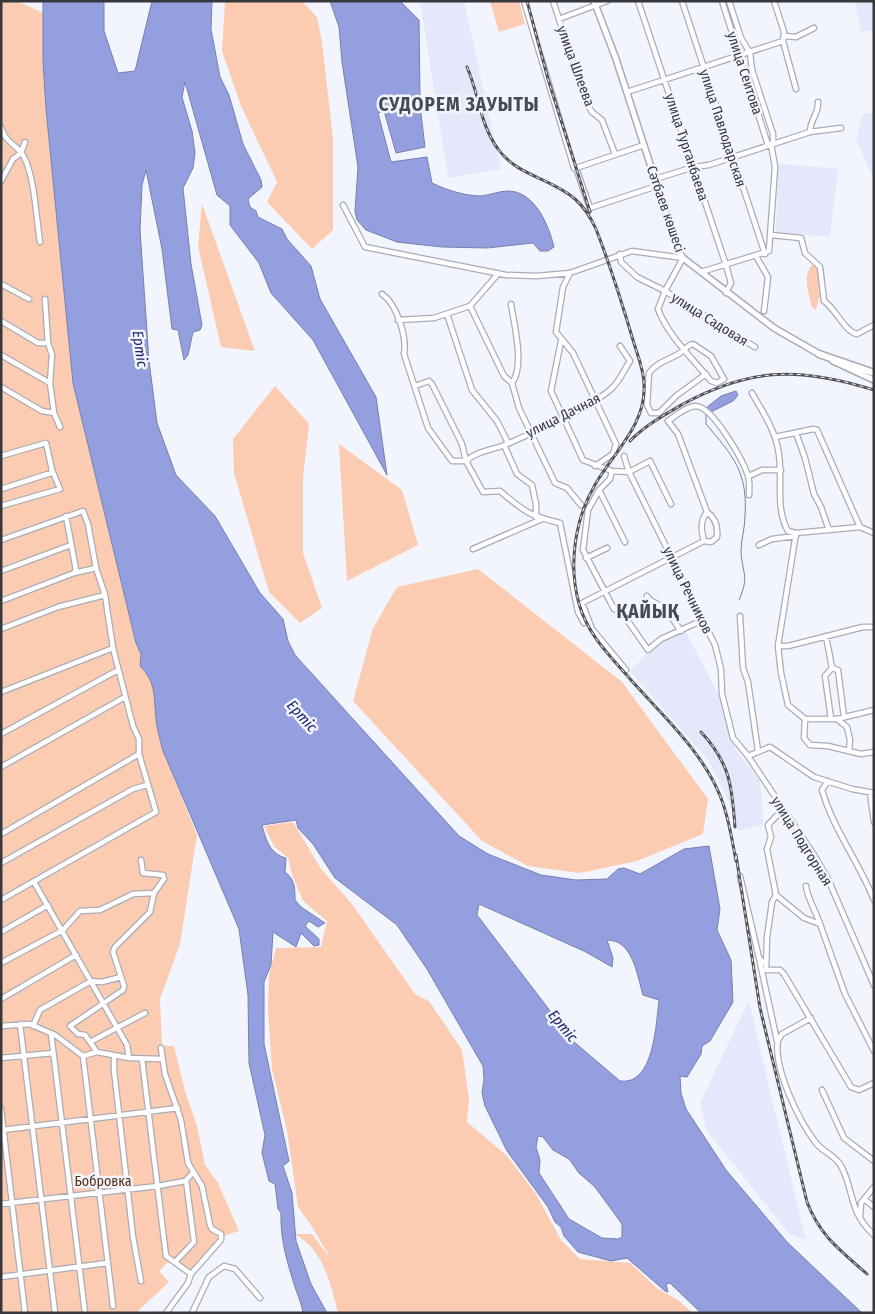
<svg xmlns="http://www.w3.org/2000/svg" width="875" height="1314" font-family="'Fira Sans Condensed',sans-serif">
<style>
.built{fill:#e4e8fa}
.green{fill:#fbccb1}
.water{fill:#939fde;stroke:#7780ad;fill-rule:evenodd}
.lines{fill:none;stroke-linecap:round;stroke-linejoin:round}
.stream{stroke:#7780ad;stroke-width:1}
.minor-casing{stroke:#a9acb6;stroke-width:7}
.major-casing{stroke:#a9acb6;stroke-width:8}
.highway-casing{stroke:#a9acb6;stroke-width:9}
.minor{stroke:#fff;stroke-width:4.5}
.major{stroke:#fff;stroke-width:5}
.highway{stroke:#fff;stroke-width:6}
.rail-casing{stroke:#535458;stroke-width:3}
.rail{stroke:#f3f5fe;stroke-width:1;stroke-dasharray:4;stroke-linecap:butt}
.labels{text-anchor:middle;stroke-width:5;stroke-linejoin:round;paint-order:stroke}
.street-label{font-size:14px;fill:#37383c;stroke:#f3f5fe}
.park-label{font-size:14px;fill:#572d11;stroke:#f3f5fe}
.water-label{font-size:15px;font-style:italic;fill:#21236c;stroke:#f3f5fe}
.district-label{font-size:19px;font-weight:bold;letter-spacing:1px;fill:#484a53;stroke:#f3f5fe}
</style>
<rect width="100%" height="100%" fill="#f3f5fe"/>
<path class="built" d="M420 1H464L501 169 448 178Z
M855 1H874V30L861 32Z
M874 112V180L856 139 863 114Z
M775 163 838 169 830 237 775 232 777 210Z
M686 632 721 700 734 747 760 781 764 825 738 831 733 811 709 761 630 671 663 638Z
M749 1000 771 1095 806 1240 789 1234 707 1131 700 1103Z"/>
<path class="green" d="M1 1H17L43 13 46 109 73 383 136 643 141 654 140 666 149 674 155 692 156 720 163 751 197 835 180 944 160 999 162 1046H174L185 1091 197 1126 205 1165 218 1183 239 1231 226 1235 191 1274 171 1259 159 1271 169 1282 136 1313H1Z
M225 1H302L317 17 322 42 333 139V230L312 249 267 202 277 182 241 106 222 51Z
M490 1H519L525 24 499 32Z
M202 204 255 351 221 347 198 246Z
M812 265 820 269 821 291 816 310 812 307C809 294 802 276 812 265Z
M275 386 309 424 303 478V553L322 608 300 623 269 592 234 473 233 439Z
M339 444 402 490 418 545 347 581Z
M478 569 622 682 708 799 703 834 637 861 580 873 528 866 482 841 353 701 373 628 397 587Z
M293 822 321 869 352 904 415 994 429 1001 462 1050 469 1100 467 1122 507 1156 536 1194 561 1240 580 1259 630 1263 658 1289 678 1300 693 1313H338C330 1282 324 1251 295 1234H312L332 1261 311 1225 298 1207 287 1131 272 1069 268 1010 269 975 276 948 321 947 327 921 303 901 292 874 288 858 274 846 264 826Z"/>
<path class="water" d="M43 1H104V31L118 73 135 71 152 1H212L211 29 220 77 229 95 243 144 261 180 262 187 248 199 250 207 256 211 258 217 282 229 287 239 311 266 320 299 376 397 387 475 313 340 271 293 259 263 230 225V206L217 195 185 82 182 97 192 131 195 153 193 168 183 188 191 264 202 325 200 330 193 332 188 355 184 360 178 330 172 329 162 249 146 170 142 185 140 230 149 361 157 423 176 475 215 516 260 593 283 619 288 641 295 655 459 836 488 854 541 875 576 880 607 879 618 869 624 868 640 874 684 849 709 846 720 909 717 930 731 960 733 1002 710 1041 702 1046 701 1054 687 1077 680 1076 681 1093 686 1109 726 1170 787 1242 862 1313H701L670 1283 666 1284 668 1292 665 1291 627 1258 611 1261 578 1252 564 1236 561 1227 555 1222 548 1207 507 1151 485 1106 482 1093 484 1079 483 1066 427 969 397 925 335 878 313 844 298 828 296 820 262 825C266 840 270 854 286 858L285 872C295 879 295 889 295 900L301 907 325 923 318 927 309 921 305 926 319 939V945L314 946 301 933 296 947 273 932 271 965 264 982V1044L289 1161 283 1166 292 1193 296 1241 311 1284 327 1313H303C301 1302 298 1296 295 1287 287 1262 280 1238 281 1213L278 1209 275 1184 269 1181 262 1153 265 1135 249 1063 248 995 239 929 163 751C160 740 157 729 156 719 154 698 156 681 140 666L141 654 136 643 73 383 46 109 43 61ZM479 904 586 952 612 967 613 958 607 940C633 940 637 975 643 995L659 1000C656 1024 654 1086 620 1081L573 1041 477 915ZM538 1136 543 1137 553 1150 569 1159 579 1173 595 1187 622 1224V1237L618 1239 602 1238 569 1219 539 1173 540 1160 536 1147Z
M330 1H400L419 20 420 98 398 101 399 109 420 106 425 147 396 153 384 111 378 113 391 162 427 157 432 183C446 190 466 196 481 196 490 195 499 191 508 191 535 191 549 226 554 247L548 251H540L533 243 487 248 442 247 397 242 366 230 357 220 355 211 358 167 342 62 339 27Z
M736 391 738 395 733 401 711 412 706 408 721 396Z"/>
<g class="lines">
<path class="stream" d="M706 413V424C733 456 748 472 745 516 745 528 741 540 741 551 742 574 750 575 739 600"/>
<defs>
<path id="minor" d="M524 1 574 168H576L590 208 657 186
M553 1 587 104 592 112 602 120 615 154
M638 1 726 265 731 283 726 293
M682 1 765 254
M722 1 768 145
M729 1 741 38 750 53 752 70 773 134V144
M774 1 784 32 783 41 796 89
M559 19 607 1
M785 36 796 37 814 28
M627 92 783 41
M1 127C4 142 18 145 24 157 35 179 36 217 40 242
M810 132C810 119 819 114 818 102
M576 168 644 145
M655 179 694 167 709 165 810 132 841 128
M1 181 13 159 21 153 25 142
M343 205 365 247 506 275 537 276 570 273 632 251 683 258 665 291 658 309C668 336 693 359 711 381L717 383 724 379 711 356 693 344C687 345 685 350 680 353 669 360 657 362 649 373L647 405 651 413H659L676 396 706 374
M771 235 801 238 805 253 820 267 824 301C836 309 844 331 857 334L874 325
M620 254 621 262 637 277 665 291 755 347
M756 256 768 277 764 311
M701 272 769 251 775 167 771 144
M570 273 563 287 556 332 573 353 616 444 613 454 595 466
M1 284 29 299
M382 294C397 304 407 337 404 354L428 428 452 461H466L483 492 500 491C524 511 527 515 560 523L578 612 584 623
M45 299 48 343
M511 304C514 324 525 366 512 383
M470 306 504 376 512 383 519 408 555 483 567 488 581 505
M447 314 472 390 497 421 508 443
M398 320 434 318 470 306 498 274
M1 321 38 343H48L52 355 50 383 54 413 42 411 1 387
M561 341 551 391 583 460 612 471 629 472 715 645 721 669 722 694 733 738 748 756 814 855 828 879 874 985
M1 355 50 383
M415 386 429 381 432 384 462 444 466 461
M752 393C762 411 774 428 778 449 784 476 774 507 788 531L796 533 778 646 781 673 788 705 805 719 804 738 810 745 828 746 861 754 874 752
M54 413 60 427
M796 433 805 458 814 494 821 507 829 530
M775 437 813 429 817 430 860 527
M504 445 517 474 532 485 536 504V517
M1 456 46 443 52 470 60 489 1 506
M624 456 629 472 650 461 671 504
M466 461C477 451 492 450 505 445 532 433 595 406 613 387 621 379 624 370 630 361L620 346
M612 471 610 479 599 490 588 510 583 550 614 609 623 614 648 650 661 639 703 620
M749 476 762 470H781
M1 489 51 473 52 470
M599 490 625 542
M707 512 678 434 668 421C675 416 687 406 696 406 713 407 743 460 748 476 750 481 749 489 749 495
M707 512C716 518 718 527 717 537L711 542 704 541C701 530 700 521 707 512Z
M66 516 76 570 74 573
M796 533 860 527 874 533
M1 540 83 511 88 524 96 568 105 595 113 648 1 692
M759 545 772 539 796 536
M473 549 542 519
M586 558 607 548
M1 571 71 545
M647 596 650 600 665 608 681 631
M1 601 74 573 96 568
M740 616 743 668 748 682 758 751
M1 629 58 607 105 595
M826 636 832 668 825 676 831 719
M778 646H788L863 627H874
M832 668 838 670 844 717
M626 670 592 629 582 603 704 541
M805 719H837L874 710
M837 719 847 727 850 740 849 751
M1 734 118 670
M748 756 770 747 814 777 852 789 874 793
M1 767 125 697
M828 781 822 790C833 829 859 862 874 900
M870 793 874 822
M783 809 768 825 771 837 767 849 776 895 772 902 767 937 766 970H780L784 974 851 1087 859 1090 874 1083
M1 834 139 754
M1 863 133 789 147 785
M740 876 759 958
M34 882 127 1045 129 1058
M806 886C807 897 816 912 820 924
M776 895 804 918 820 924 845 994 874 1051
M1 900 156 812 139 754V739L133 726 113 648
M1 932 48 905
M1 963 63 930 80 911 100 910 133 894 154 893
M765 964 759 958 777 1041
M1 999 76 955
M811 1018 782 1034 778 1040C773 1068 799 1121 816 1143 823 1152 836 1156 841 1166 855 1192 848 1211 874 1235
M20 1024 55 1313
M1 1026 30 1024 55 1035 83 1056 97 1052 129 1058 162 1059
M33 1026 40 1010 91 981 102 982 121 977
M51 1033 85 1313
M90 1042 85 1035 78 1034 70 1026 123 990 124 986 113 952 115 947 150 912 154 893 164 879 163 875 143 873 141 860
M161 1048 165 1074 181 1120 188 1163 202 1186 210 1225 212 1229 221 1234V1240L191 1274 188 1283 166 1313
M97 1052 90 1042 145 1013
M83 1056 113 1306
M114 1056V1070L133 1237 141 1281
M1 1058 53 1053
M142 1059 166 1256 191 1274
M822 1090 844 1138 874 1161
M1 1109 25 1313
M3 1130 178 1108
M864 1199 874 1207
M1 1204 158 1186 185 1181 193 1173
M860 1217 861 1203 874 1187
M175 1262 194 1242 186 1180
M1 1277 107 1263
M192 1313 209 1277 224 1266 235 1269 260 1298"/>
<path id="major" d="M594 1 616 59 678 250 683 258 774 328 821 355
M833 361 874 380"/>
<path id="highway" d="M819 354 874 373"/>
</defs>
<use href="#minor" class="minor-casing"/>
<use href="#major" class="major-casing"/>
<use href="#highway" class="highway-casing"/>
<use href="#minor" class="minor"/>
<use href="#major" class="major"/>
<use href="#highway" class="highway"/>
<defs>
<path id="rail" d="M527 1 548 79 590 212
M467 67C479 94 480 125 498 149 517 176 551 178 575 199 584 207 591 218 596 229 610 265 622 303 633 340 637 354 644 369 644 385 646 424 615 451 596 483 575 518 568 564 579 604 588 635 610 656 631 680 664 717 703 752 721 798 729 818 732 840 736 861
M630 441C646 425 664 415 683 404 752 367 800 367 874 390
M701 732C730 763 732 786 735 827
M736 855 760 1008 807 1202C820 1236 840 1250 867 1274"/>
</defs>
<use href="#rail" class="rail-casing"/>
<use href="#rail" class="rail"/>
</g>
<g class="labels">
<g class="street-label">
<text transform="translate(576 66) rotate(70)" y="5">улица Шлеева</text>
<text transform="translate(745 73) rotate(72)" y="5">улица Сеитова</text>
<text transform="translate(723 128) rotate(72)" y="5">улица Павлодарская</text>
<text transform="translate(687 147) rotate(72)" y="5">улица Турганбаева</text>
<text transform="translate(666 209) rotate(71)" y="5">Сәтбаев көшесі</text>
<text transform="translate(710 319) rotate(32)" y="5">улица Садовая</text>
<text transform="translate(563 415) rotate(-27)" y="5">улица Дачная</text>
<text transform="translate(688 590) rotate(64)" y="5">улица Речников</text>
<text transform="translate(802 841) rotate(58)" y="5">улица Подгорная</text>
</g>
<g class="park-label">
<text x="103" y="1186">Бобровка</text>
</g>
<g class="water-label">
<text transform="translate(140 349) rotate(82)" y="5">Ертіс</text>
<text transform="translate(302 716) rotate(48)" y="5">Ертіс</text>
<text transform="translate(563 1026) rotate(50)" y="5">Ертіс</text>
</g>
<g class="district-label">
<text x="459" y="111">СУДОРЕМ ЗАУЫТЫ</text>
<text x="648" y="618">ҚАЙЫҚ</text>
</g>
</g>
<rect width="875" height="1314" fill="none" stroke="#37383c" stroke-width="5"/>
</svg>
